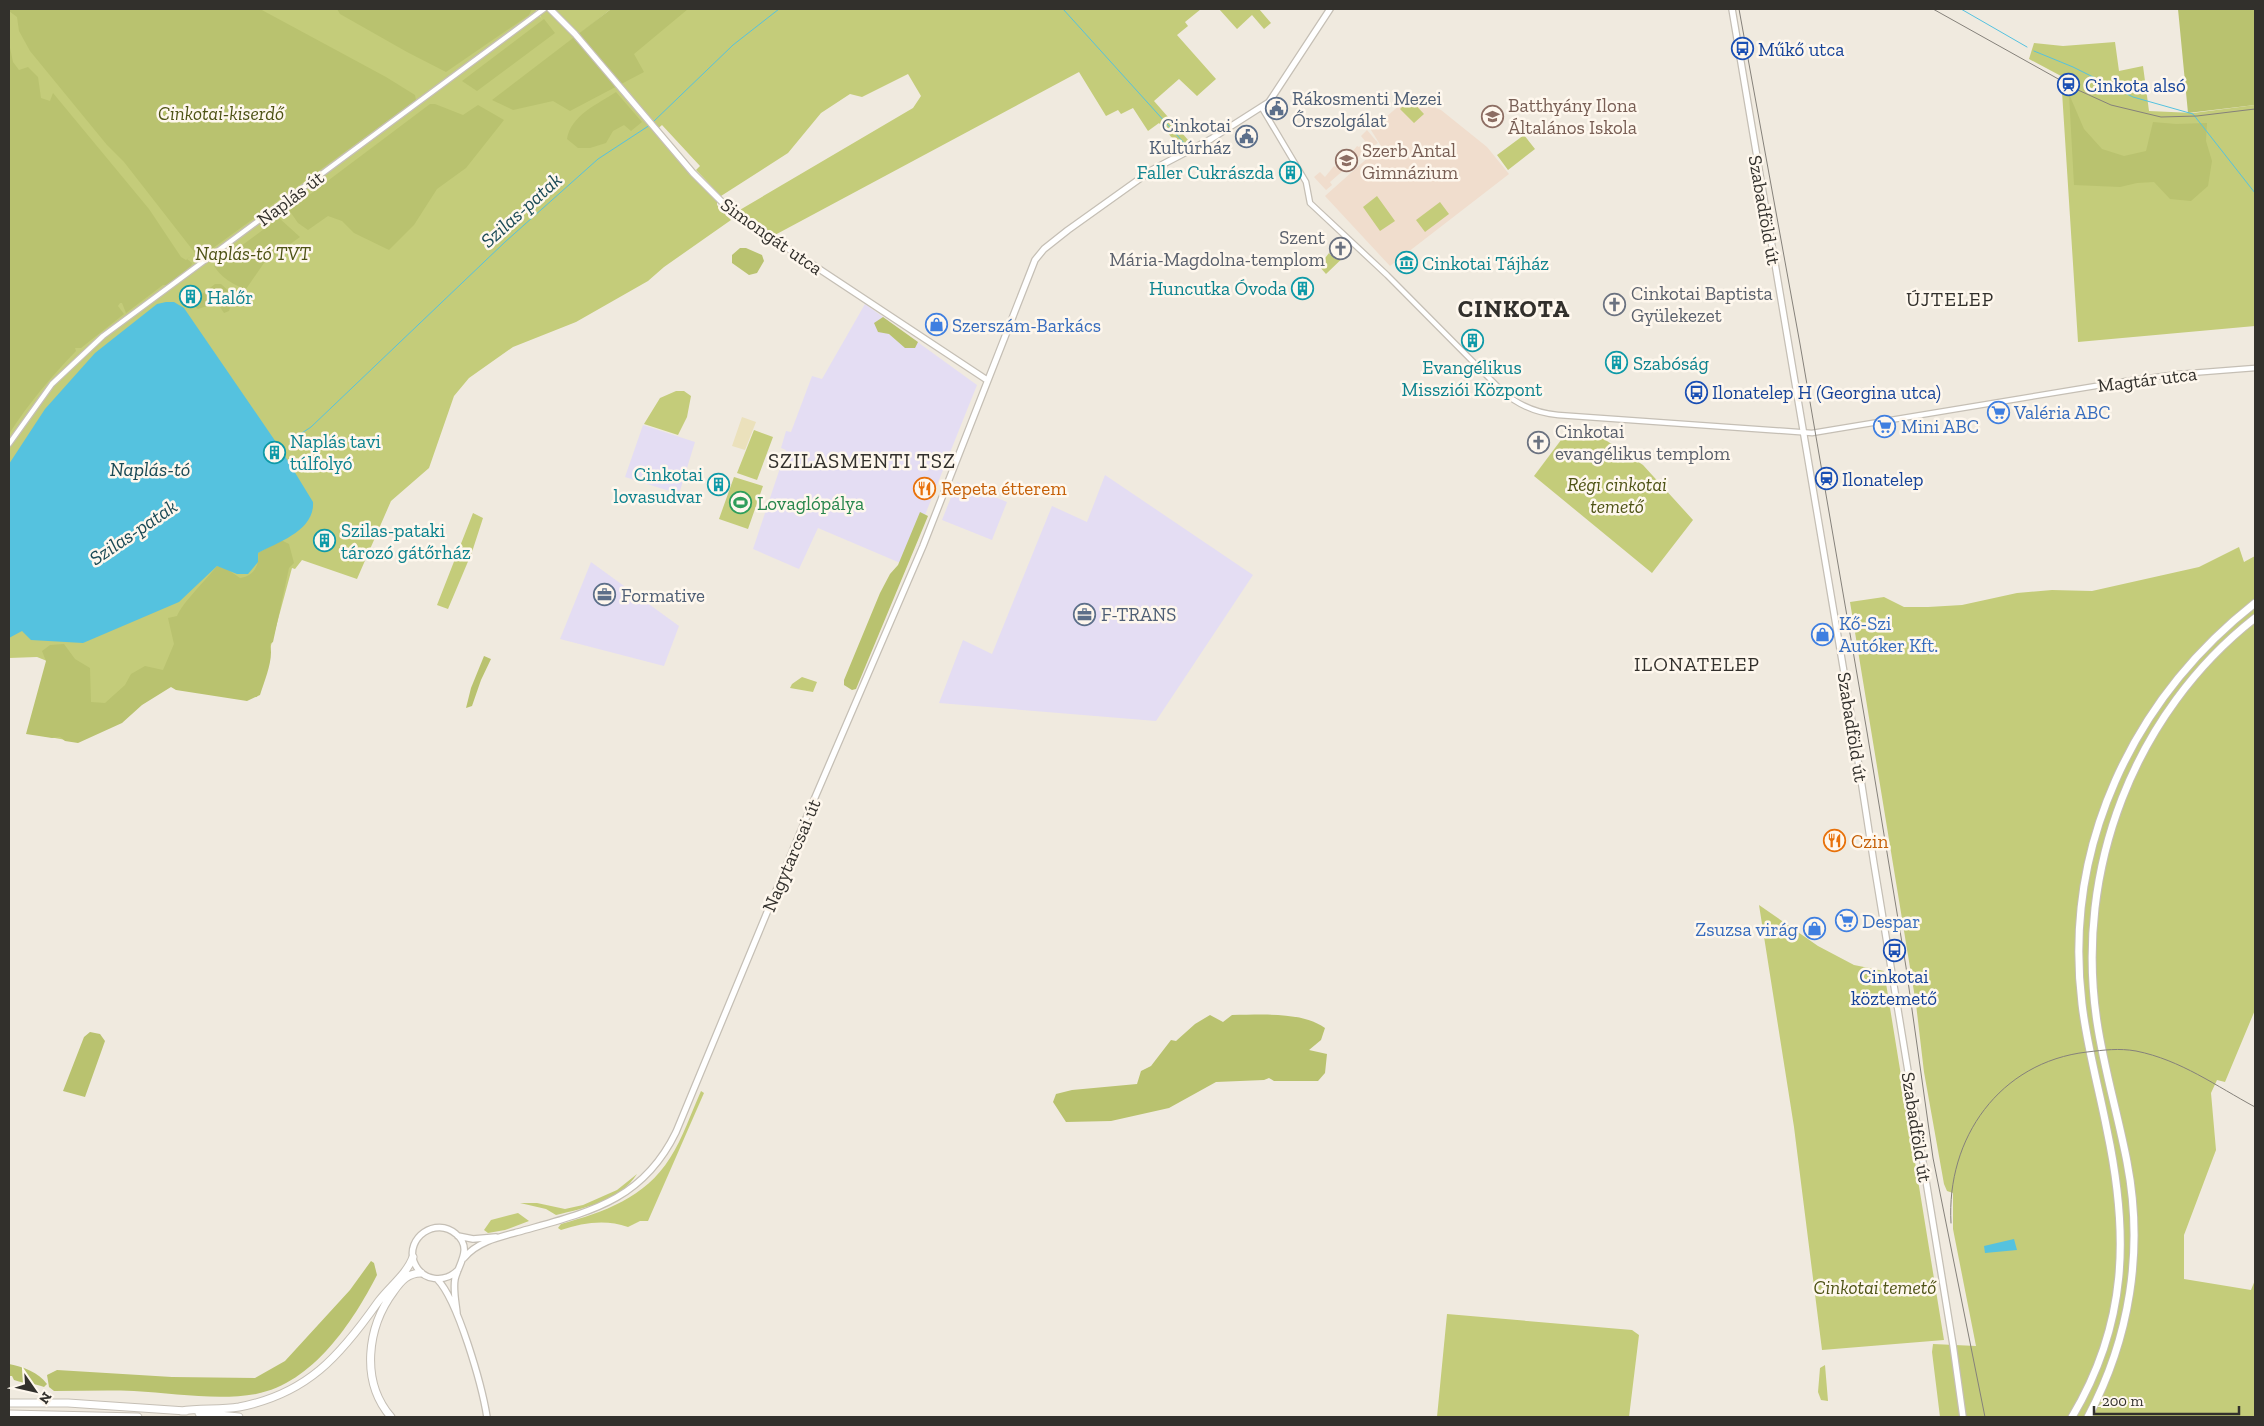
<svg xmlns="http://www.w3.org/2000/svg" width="2264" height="1426" font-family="'Zilla Slab',serif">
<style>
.industrial{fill:#e4ddf3}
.education{fill:#f0ddcd}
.green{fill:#c4cc7a}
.forest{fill:#b9c26f}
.sand{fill:#ebe1bc}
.water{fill:#55c2df}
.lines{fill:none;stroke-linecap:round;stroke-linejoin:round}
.stream{stroke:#55c2df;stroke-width:1}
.minor-casing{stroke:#c5bfb5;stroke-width:7}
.major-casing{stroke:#c5bfb5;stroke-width:8}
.highway-casing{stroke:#c5bfb5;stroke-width:9}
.minor{stroke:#fff;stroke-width:4.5}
.major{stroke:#fff;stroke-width:5.5}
.highway{stroke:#fff;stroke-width:7}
.tram{stroke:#85817a;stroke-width:1}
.labels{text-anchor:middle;stroke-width:5;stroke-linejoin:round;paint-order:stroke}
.transit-label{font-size:19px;fill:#164399;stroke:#fef7ed;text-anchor:start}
.service-label{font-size:19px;fill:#4e5e75;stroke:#fef7ed;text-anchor:start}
.education-label{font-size:19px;fill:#785e54;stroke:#fef7ed;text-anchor:start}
.park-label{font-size:19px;font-style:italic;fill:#4d5214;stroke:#fef7ed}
.culture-label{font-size:19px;fill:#0d838f;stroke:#fef7ed;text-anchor:start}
.street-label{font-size:19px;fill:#32302c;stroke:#fef7ed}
.worship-label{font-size:19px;fill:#5b616d;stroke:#fef7ed;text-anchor:start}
.shop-label{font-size:19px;fill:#366cbe;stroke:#fef7ed;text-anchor:start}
.food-label{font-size:19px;fill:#c56008;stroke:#fef7ed;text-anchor:start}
.leisure-label{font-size:19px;fill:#27864d;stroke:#fef7ed;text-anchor:start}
.water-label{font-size:20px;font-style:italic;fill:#194955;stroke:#fef7ed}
.neighbourhood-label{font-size:20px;letter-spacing:1px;fill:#32302c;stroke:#fef7ed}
.quarter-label{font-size:21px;letter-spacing:1px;fill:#32302c;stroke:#fef7ed}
.district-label{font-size:24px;font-weight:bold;letter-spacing:1px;fill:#32302c;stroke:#fef7ed}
</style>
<rect width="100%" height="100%" fill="#f0eadf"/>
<path class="industrial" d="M865 304 977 385 905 565 818 528 799 569 753 549 786 450 781 448 786 431 791 432 812 376 822 379Z
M643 425 695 442 679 494 625 477Z
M1105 475 1253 575 1156 721 939 703 963 640 992 654 1052 506 1087 522Z
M957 482 1007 502 992 540 942 520Z
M591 562 679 626 664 666 560 639Z"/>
<path class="education" d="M1408 98 1441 110 1487 147 1509 174 1390 266 1325 196 1381 146 1371 130Z
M1367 130 1378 143 1372 147 1371 146 1330 182 1332 185 1326 190 1314 177 1320 172 1325 177 1334 166 1336 167 1340 164 1335 158 1345 149 1350 155 1357 146 1359 147 1365 141 1361 136Z"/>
<path class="green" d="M9 9H535L542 19 536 9H611L572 40 617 9H1201L1185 22 1188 26 1177 35 1216 79 1197 96 1179 79 1154 101 1189 141 1180 147 1159 123 1148 131 1133 108 1121 114 1118 110 1106 116 1079 72 773 236 738 211 913 108 921 96 908 74 862 97 850 94 821 113 788 153 721 196 696 170 700 166 662 125 654 132 717 201V205L731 220 664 267 648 281 576 322 513 347 469 378 454 396 429 468 391 501 357 579 302 560 295 569 292 568 257 697 166 686 77 742 27 733 47 661 37 657 9 658Z
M1219 9H1259L1271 23 1264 29 1252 15 1237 29Z
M2115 42 2119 71 2143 66 2149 111 2193 113 2255 105V326L2078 342 2061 76 2029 59 2034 43 2063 46Z
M1410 99 1424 114 1414 123 1400 109Z
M1524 135 1535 149 1508 170 1497 155Z
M1377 196 1395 221 1380 231 1363 207Z
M1440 202 1449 214 1425 232 1416 220Z
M1347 246 1351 250 1326 274 1319 266 1329 253 1335 259Z
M676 391H684L691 396 687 417 678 435 644 424 660 398Z
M1570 428 1592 431 1643 465 1693 520 1652 573 1534 476Z
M754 430 773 437 757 480 737 473Z
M734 477 763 486 748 529 719 519Z
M473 513 483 518 472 552 448 609 437 605Z
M2239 547 2244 562 2255 556V1010L2225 1082 2217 1080 2211 1093 2216 1150 2184 1235V1279L2251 1290 2255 1280V1417H1940L1932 1352 1933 1344 1976 1346 1953 1229V1193L1947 1191 1944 1184 1924 1072 1916 1004 1850 602 1884 597 1904 607H1928L1962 605 2017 593 2052 590 2092 591 2199 567Z
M802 677 817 682 813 692 790 688 792 684Z
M1759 905 1818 946 1854 965 1884 971 1944 1340 1822 1350 1794 1127Z
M701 1091 704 1093 648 1221H640L628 1227C605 1219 583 1223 561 1230L558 1228 561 1224C604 1212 645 1198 670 1158 683 1138 691 1113 701 1091Z
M637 1174C620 1201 585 1208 556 1215L546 1209 520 1203H537L565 1209 583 1205 617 1190Z
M518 1213 529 1221 505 1230 488 1233 484 1230 491 1220Z
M1447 1314 1632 1330 1639 1335 1629 1417H1437Z
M1825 1365 1828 1401 1821 1400 1818 1392 1820 1368Z"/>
<path class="forest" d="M9 9H260L386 77 415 95 416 100 202 256 195 253 187 259 192 263 191 266C182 272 175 286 163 285L126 313 122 303H120L118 306 124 314 81 348H75L76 351C51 377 28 404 9 434V43L13 62 19 70 28 67 38 77 41 98 50 101 53 93 149 209 181 257 186 260 195 253 124 162 107 145 30 51 19 31 17 17 9 11Z
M337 9H532L529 15 446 72 407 52 340 14Z
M611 9H688L634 54 644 72 570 111 553 101 513 110 492 100Z
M2178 9H2255V105L2188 113Z
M544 19 555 33 477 91 462 81Z
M616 92 642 122 631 131 624 125 613 131 606 143 590 148H578L567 139C571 115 598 104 616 92Z
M2069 94 2084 129 2102 149 2124 156 2146 151 2153 122 2176 124 2207 123 2206 141 2212 161 2208 186 2191 201 2170 199 2154 182 2137 183 2120 187 2074 185Z
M430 104H435L463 115 478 105 504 120 466 168 437 189 414 225 389 250 354 233 342 221 328 216 308 230 298 223 289 210Z
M279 218 300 237 264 263 246 289C234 286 220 276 214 266Z
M740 248H746L762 255 764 261 757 273 749 275 732 263V255Z
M215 284H221L234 296 229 311 224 313 220 307 213 304 198 309 194 306 193 301Z
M883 317 918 342 915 348H905L889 334 878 332 874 323Z
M920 512 928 516 856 689 852 690 844 685V680L880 593 890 574 898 565Z
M281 540 289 544 294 563 289 568 273 642 270 644C274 659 265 679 260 695L247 701 176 690 171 687 142 705 122 723 78 743 65 741 60 737 52 738 26 734 46 661 42 651 50 645 64 644 75 659 90 668 91 702 105 703 125 685 131 674 145 666 163 670 174 644 168 618 177 616C182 603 207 579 217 566L227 569 240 578C253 576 260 566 258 553Z
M484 656 491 659 481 680 472 706 466 708 471 688Z
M1210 1015 1223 1022 1232 1015C1261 1015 1301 1011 1325 1028L1321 1040 1309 1050 1327 1054 1325 1073 1318 1081H1274L1269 1078 1264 1080 1216 1082 1169 1108 1111 1121 1066 1122 1053 1102 1056 1094 1072 1090 1137 1084 1141 1071 1151 1066 1171 1040 1176 1041 1195 1024Z
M90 1032 100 1034 105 1041 85 1097 63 1091 84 1037Z
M371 1261 374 1263 377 1275C353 1322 313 1383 256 1394 216 1401 174 1393 134 1391 108 1390 81 1391 54 1391L49 1387 47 1375 57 1370 172 1377 255 1378 285 1361 350 1290Z
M9 1364C24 1367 38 1372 47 1384L44 1387C34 1383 25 1384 14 1380L12 1376H9Z"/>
<path class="sand" d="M742 417 756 422 745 450 732 446Z"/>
<path class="water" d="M166 302H174L184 308 280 448 313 502C315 530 279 542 258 553V562L248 574H237L217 566 179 602 83 643 31 640 22 631 9 638V464L45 409 95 353 157 304Z
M2014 1239 2017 1250 1985 1253 1984 1246Z"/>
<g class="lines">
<path class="stream" d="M1063 9 1185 144
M1961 9 2027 47
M2034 51 2073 67 2133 97 2193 114 2255 193
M653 122 733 45 779 9
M290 441 311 427 505 242 598 159 650 125"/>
<defs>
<path id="minor" d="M1262 108 1306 182 1310 203 1387 275 1502 391C1519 406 1536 413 1558 415L1812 433 2126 381 2178 374 2255 368
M9 444 52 384 103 336 544 9"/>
<path id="major" d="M550 9 575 34 693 173 730 210 987 380
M1732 9 1849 702 1874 864 1953 1345 1963 1417
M458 1236 473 1239 496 1237
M464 1258C477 1242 499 1237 518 1232 588 1212 642 1202 676 1132L807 816 923 546 1035 260 1044 249 1068 230 1152 170 1211 139 1269 102 1330 9
M437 1279C458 1300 482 1386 487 1417
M457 1313C456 1303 453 1290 455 1279 459 1263 473 1248 456 1234 436 1216 405 1238 414 1262 422 1282 445 1283 458 1270"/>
<path id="highway" d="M9 1403H68L186 1411
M181 1411C200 1408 220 1410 239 1407 307 1394 340 1356 378 1302 389 1287 407 1274 413 1257
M199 1413 239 1417
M9 1414 138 1417
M391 1417C360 1381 367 1327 394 1291 401 1281 408 1273 421 1273
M2072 1417C2128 1323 2129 1234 2107 1130 2099 1088 2087 1047 2082 1004 2063 847 2132 700 2255 603
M2088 1417C2130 1338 2144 1250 2127 1162 2118 1115 2104 1069 2097 1022 2074 870 2134 713 2255 618"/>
</defs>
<use href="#minor" class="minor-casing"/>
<use href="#major" class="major-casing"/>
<use href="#highway" class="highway-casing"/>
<use href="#minor" class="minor"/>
<use href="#major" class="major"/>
<use href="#highway" class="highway"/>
<path class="tram" d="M1739 9 1800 344 1867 732 1906 967 1933 1158 1985 1417
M1933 9 2078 90 2111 105 2161 117 2197 116 2255 109
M1951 1223C1946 1138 2000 1062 2087 1052 2104 1050 2119 1048 2136 1051 2181 1060 2216 1086 2255 1107"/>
</g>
<defs>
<symbol id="bus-ring" viewBox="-11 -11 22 22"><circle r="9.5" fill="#fef7ed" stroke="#1a4fb4" stroke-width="1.5"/><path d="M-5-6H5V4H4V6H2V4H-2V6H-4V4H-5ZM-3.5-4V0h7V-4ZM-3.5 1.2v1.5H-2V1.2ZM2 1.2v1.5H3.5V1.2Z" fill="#1a4fb4"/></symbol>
<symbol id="station-ring" viewBox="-11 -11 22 22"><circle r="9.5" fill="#fef7ed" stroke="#1a4fb4" stroke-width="1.5"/><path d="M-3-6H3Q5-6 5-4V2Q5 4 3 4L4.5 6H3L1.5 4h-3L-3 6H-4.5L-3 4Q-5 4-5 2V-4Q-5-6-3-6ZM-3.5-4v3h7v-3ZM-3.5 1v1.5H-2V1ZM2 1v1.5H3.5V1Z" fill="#1a4fb4"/></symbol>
<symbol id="civic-ring" viewBox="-11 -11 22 22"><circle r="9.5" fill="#fef7ed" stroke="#5c6f8a" stroke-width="1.5"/><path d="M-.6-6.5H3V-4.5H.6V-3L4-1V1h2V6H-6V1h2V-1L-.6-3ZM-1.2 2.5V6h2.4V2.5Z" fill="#5c6f8a"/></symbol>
<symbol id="school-ring" viewBox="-11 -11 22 22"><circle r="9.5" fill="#fef7ed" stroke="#8d6e63" stroke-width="1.5"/><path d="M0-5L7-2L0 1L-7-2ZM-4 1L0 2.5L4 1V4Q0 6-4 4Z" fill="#8d6e63"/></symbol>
<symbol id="building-ring" viewBox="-11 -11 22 22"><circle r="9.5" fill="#fef7ed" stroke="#0f9aa8" stroke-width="1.5"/><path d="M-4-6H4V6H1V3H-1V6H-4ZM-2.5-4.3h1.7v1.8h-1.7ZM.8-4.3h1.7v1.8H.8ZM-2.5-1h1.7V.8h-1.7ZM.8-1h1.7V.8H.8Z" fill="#0f9aa8"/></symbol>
<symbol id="church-ring" viewBox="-11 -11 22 22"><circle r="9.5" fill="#fef7ed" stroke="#6b7280" stroke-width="1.5"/><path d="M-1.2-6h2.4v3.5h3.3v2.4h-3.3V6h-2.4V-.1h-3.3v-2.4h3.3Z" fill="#6b7280"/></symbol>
<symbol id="museum-ring" viewBox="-11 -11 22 22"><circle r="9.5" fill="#fef7ed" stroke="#0f9aa8" stroke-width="1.5"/><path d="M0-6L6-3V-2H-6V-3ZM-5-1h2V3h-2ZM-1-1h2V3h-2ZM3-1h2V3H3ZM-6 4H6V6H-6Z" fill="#0f9aa8"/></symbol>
<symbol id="shop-ring" viewBox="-11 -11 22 22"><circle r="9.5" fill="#fef7ed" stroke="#3f7fe0" stroke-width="1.5"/><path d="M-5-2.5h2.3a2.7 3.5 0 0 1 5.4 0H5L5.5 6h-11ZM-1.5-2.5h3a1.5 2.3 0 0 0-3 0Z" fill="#3f7fe0"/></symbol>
<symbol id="supermarket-ring" viewBox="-11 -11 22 22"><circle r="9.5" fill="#fef7ed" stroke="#3f7fe0" stroke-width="1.5"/><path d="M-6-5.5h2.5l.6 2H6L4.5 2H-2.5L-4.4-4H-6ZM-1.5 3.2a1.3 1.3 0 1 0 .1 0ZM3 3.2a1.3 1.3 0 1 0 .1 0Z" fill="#3f7fe0"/></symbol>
<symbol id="restaurant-ring" viewBox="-11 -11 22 22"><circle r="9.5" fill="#fef7ed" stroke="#e8710a" stroke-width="1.5"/><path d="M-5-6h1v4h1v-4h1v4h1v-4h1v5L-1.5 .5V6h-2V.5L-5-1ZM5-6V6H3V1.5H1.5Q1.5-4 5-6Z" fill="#e8710a"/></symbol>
<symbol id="stadium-ring" viewBox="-11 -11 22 22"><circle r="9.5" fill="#fef7ed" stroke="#2e9e5b" stroke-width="1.5"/><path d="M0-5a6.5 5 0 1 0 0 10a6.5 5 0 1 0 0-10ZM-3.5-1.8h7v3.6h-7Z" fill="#2e9e5b"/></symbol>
<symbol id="office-ring" viewBox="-11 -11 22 22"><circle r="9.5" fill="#fef7ed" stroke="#5c6f8a" stroke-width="1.5"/><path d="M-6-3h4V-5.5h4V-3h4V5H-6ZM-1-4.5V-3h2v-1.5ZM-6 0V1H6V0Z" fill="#5c6f8a"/></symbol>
</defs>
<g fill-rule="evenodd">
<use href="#bus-ring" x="1730" y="36" width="25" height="25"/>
<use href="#station-ring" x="2056" y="72" width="25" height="25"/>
<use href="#civic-ring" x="1264" y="96" width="25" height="25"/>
<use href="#school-ring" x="1480" y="104" width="25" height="25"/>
<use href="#civic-ring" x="1234" y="124" width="25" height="25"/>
<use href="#school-ring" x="1334" y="148" width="25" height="25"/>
<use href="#building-ring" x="1278" y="160" width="25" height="25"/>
<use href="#church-ring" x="1328" y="236" width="25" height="25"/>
<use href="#museum-ring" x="1394" y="250" width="25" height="25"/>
<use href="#building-ring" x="1290" y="276" width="25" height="25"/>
<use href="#building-ring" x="178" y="284" width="25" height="25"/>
<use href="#church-ring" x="1602" y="292" width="25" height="25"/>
<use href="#shop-ring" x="924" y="312" width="25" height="25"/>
<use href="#building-ring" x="1460" y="328" width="25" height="25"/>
<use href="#building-ring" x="1604" y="350" width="25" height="25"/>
<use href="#bus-ring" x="1684" y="380" width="25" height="25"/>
<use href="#supermarket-ring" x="1986" y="400" width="25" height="25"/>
<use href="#supermarket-ring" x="1872" y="414" width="25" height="25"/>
<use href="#church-ring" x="1526" y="430" width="25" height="25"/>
<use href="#building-ring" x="262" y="440" width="25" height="25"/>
<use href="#station-ring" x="1814" y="466" width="25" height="25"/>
<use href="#building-ring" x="706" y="472" width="25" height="25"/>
<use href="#restaurant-ring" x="912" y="476" width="25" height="25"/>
<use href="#stadium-ring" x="728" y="490" width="25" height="25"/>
<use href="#building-ring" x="312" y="528" width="25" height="25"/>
<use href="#office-ring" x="592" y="582" width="25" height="25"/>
<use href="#office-ring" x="1072" y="602" width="25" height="25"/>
<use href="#shop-ring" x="1810" y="622" width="25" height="25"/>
<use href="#restaurant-ring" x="1822" y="828" width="25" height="25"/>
<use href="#supermarket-ring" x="1834" y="908" width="25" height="25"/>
<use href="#shop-ring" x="1802" y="916" width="25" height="25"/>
<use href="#bus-ring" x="1882" y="938" width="25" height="25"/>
</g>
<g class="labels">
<g class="transit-label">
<text x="1758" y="56">Műkő utca</text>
<text x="2085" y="92">Cinkota alsó</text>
<text x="1712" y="399">Ilonatelep H (Georgina utca)</text>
<text x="1842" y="486">Ilonatelep</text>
<text x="1894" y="983" text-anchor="middle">Cinkotai<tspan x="1894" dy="22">köztemető</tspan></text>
</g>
<g class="service-label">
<text x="1292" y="105">Rákosmenti Mezei<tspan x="1292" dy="22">Őrszolgálat</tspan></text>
<text x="1231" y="132" text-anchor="end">Cinkotai<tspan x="1231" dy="22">Kultúrház</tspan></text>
<text x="621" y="602">Formative</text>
<text x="1101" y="621">F-TRANS</text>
</g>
<g class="education-label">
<text x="1508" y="112">Batthyány Ilona<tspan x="1508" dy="22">Általános Iskola</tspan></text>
<text x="1362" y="157">Szerb Antal<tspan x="1362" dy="22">Gimnázium</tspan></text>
</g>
<g class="park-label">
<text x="221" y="120">Cinkotai-kiserdő</text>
<text x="253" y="260">Naplás-tó TVT</text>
<text x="1617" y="491">Régi cinkotai<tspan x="1617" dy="22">temető</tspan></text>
<text x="1875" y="1294">Cinkotai temető</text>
</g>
<g class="culture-label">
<text x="1274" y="179" text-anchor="end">Faller Cukrászda</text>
<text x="1422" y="270">Cinkotai Tájház</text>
<text x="1287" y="295" text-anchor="end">Huncutka Óvoda</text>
<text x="207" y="304">Halőr</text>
<text x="1633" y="370">Szabóság</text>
<text x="1472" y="374" text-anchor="middle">Evangélikus<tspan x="1472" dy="22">Missziói Központ</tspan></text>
<text x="290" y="448">Naplás tavi<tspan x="290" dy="22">túlfolyó</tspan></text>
<text x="703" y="481" text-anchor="end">Cinkotai<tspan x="703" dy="22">lovasudvar</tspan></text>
<text x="341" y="537">Szilas-pataki<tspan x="341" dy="22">tározó gátőrház</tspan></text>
</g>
<g class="street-label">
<text transform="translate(290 198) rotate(-37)" y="7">Naplás út</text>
<text transform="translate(1765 210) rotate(80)" y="7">Szabadföld út</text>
<text transform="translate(772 236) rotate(35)" y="7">Simongát utca</text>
<text transform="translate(2147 379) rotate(-7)" y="7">Magtár utca</text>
<text transform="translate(1853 727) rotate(81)" y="7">Szabadföld út</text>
<text transform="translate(791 855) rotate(-67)" y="7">Nagytarcsai út</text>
<text transform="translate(1917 1127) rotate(81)" y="7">Szabadföld út</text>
</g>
<g class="worship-label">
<text x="1325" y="244" text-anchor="end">Szent<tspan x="1325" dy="22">Mária-Magdolna-templom</tspan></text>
<text x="1631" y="300">Cinkotai Baptista<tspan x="1631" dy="22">Gyülekezet</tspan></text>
<text x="1555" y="438">Cinkotai<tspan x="1555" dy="22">evangélikus templom</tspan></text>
</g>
<g class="shop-label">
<text x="952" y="332">Szerszám-Barkács</text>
<text x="2014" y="419">Valéria ABC</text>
<text x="1901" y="433">Mini ABC</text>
<text x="1839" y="630">Kő-Szi<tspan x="1839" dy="22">Autóker Kft.</tspan></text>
<text x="1862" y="928">Despar</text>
<text x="1798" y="936" text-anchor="end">Zsuzsa virág</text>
</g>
<g class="food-label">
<text x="941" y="495">Repeta étterem</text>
<text x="1851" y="848">Czin</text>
</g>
<g class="leisure-label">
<text x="757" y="510">Lovaglópálya</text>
</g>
<g class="water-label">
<text transform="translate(521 210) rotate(-42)" y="7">Szilas-patak</text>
<text x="150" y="476">Naplás-tó</text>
<text transform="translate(133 532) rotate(-34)" y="7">Szilas-patak</text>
</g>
<g class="neighbourhood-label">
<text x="1950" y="306">ÚJTELEP</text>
<text x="1697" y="671">ILONATELEP</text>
</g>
<g class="quarter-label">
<text x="862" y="468">SZILASMENTI TSZ</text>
</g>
<g class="district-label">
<text x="1514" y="317">CINKOTA</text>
</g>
</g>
<rect width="2264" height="1426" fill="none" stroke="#32302c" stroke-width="20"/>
<g transform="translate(35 1391) rotate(124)" stroke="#fef7ed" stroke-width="4" paint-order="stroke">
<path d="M0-4L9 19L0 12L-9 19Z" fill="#32302c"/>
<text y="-8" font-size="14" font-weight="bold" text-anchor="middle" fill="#32302c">N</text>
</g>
<path d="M2094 1406v8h145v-8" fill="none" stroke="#32302c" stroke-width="2.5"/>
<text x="2102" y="1406" font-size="15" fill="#32302c" stroke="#fef7ed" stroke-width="4" paint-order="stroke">200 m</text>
</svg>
